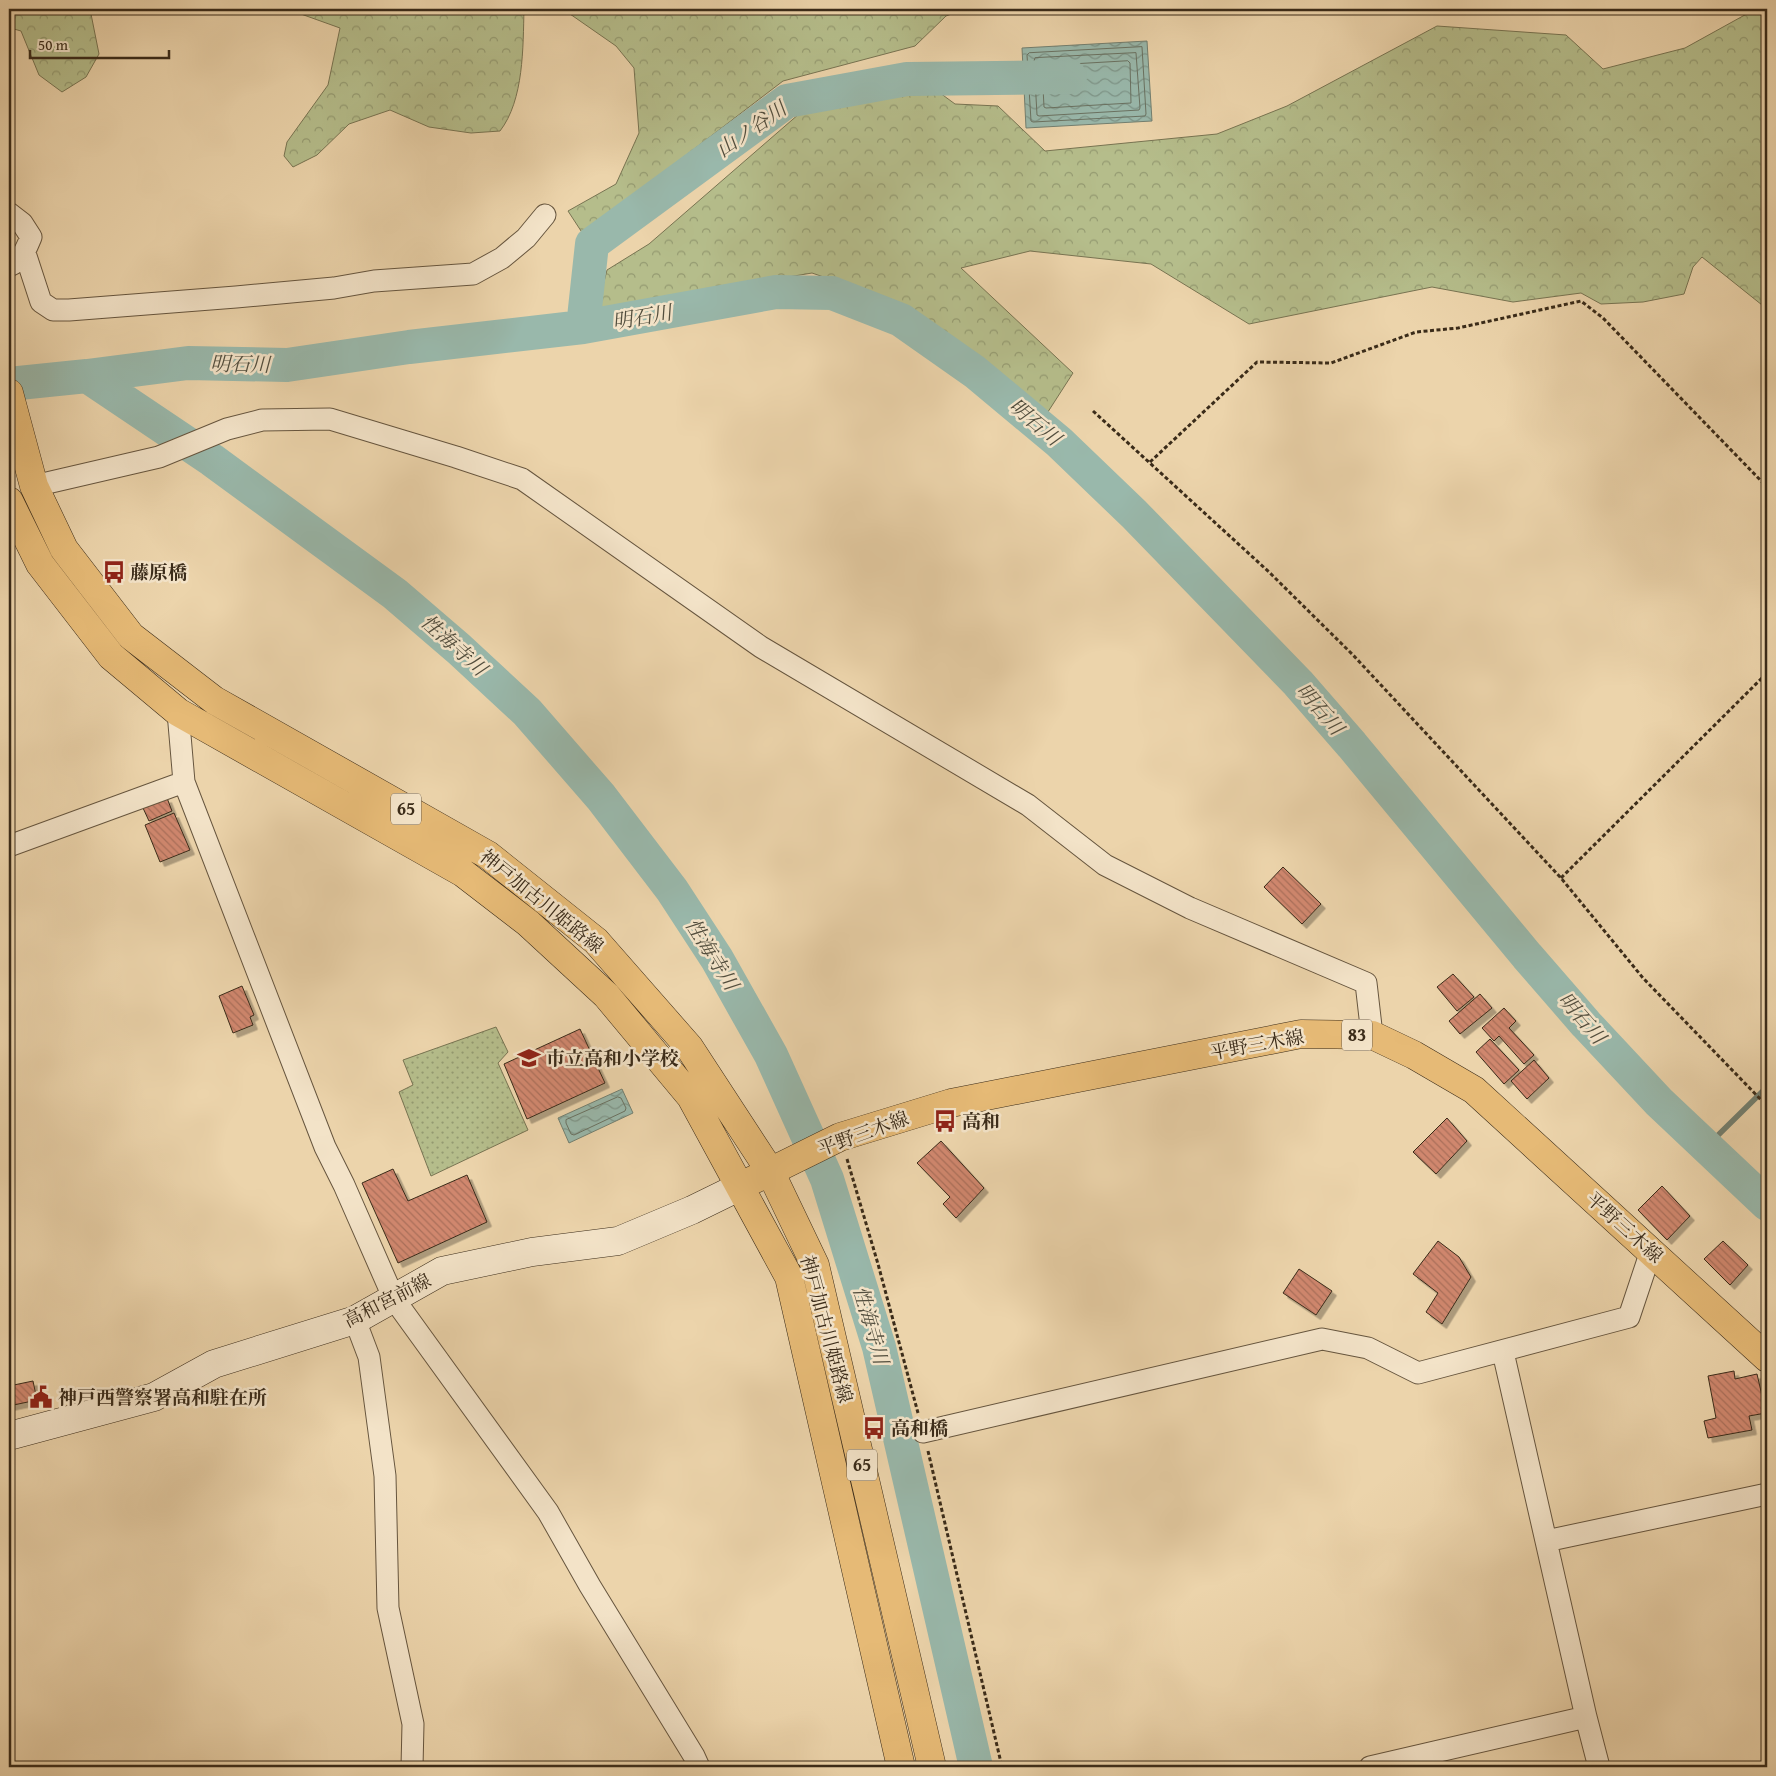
<svg xmlns="http://www.w3.org/2000/svg" width="1776" height="1776" font-family="'Gentium Book Plus','Noto Serif JP',serif">
<style>
.grass{fill:url(#grass-dots);stroke:#787452}
.forest{fill:url(#forest-crowns);stroke:#787452}
.water{fill:url(#water-waves);stroke:#738071}
.lines{fill:none;stroke-linecap:round;stroke-linejoin:round}
.shore{stroke:#6a7262;stroke-width:1}
.stream{stroke:#738071;stroke-width:5.5}
.river{stroke:#99b8ab;stroke-width:34}
.building{fill:url(#building-back-hatch);stroke:#3a2b19;filter:url(#shadow)}
.street-casing{stroke:#66553e;stroke-width:23}
.secondary-casing{stroke:#3a2b19;stroke-width:29}
.primary-casing{stroke:#3a2b19;stroke-width:29}
.path{stroke:#3a2b19;stroke-width:3;stroke-dasharray:4 2.5;stroke-linecap:butt}
.street{stroke:#f3e3c8;stroke-width:21}
.secondary{stroke:#f3e3c8;stroke-width:28}
.primary{stroke:#e6ba76;stroke-width:28}
.labels{text-anchor:middle;stroke-width:5;stroke-linejoin:round;paint-order:stroke}
.shield{fill:#f3e3c8;stroke:#72624e;stroke-width:1}
.shield-label{font-size:18px;font-weight:bold;fill:#3a2b19}
.poi-label{font-size:19px;font-weight:bold;fill:#3a2b19;stroke:#f3e3c8;text-anchor:start}
.street-label{font-size:19px;fill:#3a2b19;stroke:#f3e3c8}
.water-label{font-size:20px;font-style:italic;fill:#524e3e;stroke:#f3e3c8}
</style>
<defs>
<pattern id="grass-dots" width="8" height="8" patternUnits="userSpaceOnUse" patternTransform="scale(1.25)"><rect width="8" height="8" fill="#b5bd8b"/><path d="M2 2h.1M6 6h.1" fill="none" stroke="#949a71" stroke-width="1.8" stroke-linecap="round"/></pattern>
<pattern id="forest-crowns" width="20" height="18" patternUnits="userSpaceOnUse" patternTransform="scale(1.25)"><rect width="20" height="18" fill="#b5bd8b"/><path d="M2 6a3 3 0 1 1 6 0M12 15a3 3 0 1 1 6 0" fill="none" stroke="#949a71"/></pattern>
<pattern id="water-waves" width="16" height="10" patternUnits="userSpaceOnUse" patternTransform="scale(1.25)"><rect width="16" height="10" fill="#99b8ab"/><path d="M0 5q4-4 8 0t8 0" fill="none" stroke="#7e968a"/></pattern>
<pattern id="building-back-hatch" width="6" height="6" patternUnits="userSpaceOnUse" patternTransform="scale(1.25)"><rect width="6" height="6" fill="#d0876e"/><path d="M-1 5l2 2M0 0l6 6M5-1l2 2" fill="none" stroke="#aa6f5a"/></pattern>
<filter id="shadow"><feDropShadow dx="4.5" dy="4.5" stdDeviation="0" flood-color="#0004"/></filter>
</defs>
<rect width="100%" height="100%" fill="#ecd4ab"/>
<filter id="stains"><feTurbulence type="fractalNoise" baseFrequency=".004" numOctaves="4"/><feColorMatrix values="0 0 0 0 .2 0 0 0 0 .09 0 0 0 0 .02 0 0 0 .5 -.17"/></filter>
<radialGradient id="worn" r=".72"><stop offset=".6" stop-color="#630" stop-opacity="0"/><stop offset="1" stop-color="#630" stop-opacity=".3"/></radialGradient>
<path class="grass" d="M496 1027 508 1052 498 1063 528 1130 431 1176 399 1092 413 1085 403 1060Z"/>
<path class="forest" d="M9 9H90L99 54 86 77 62 92 39 75 21 31 14 29 9 36Z
M287 9H524C523 47 524 100 500 131L471 133 429 127 390 110 349 124 317 155 293 167 284 156 287 142 328 85 340 28Z
M569 9H965L946 16 915 46 783 81 583 234 568 211 616 184 639 133 634 68 616 46 570 14Z
M1767 9V309L1702 257 1693 267 1684 294 1643 302 1601 304 1581 293 1513 302 1432 287 1249 324 1151 264 1030 251 961 268 1073 373 1044 418 896 302 812 273 597 309 607 270 649 244 807 107 936 90 955 104 998 106 1045 151 1217 134 1287 106 1437 26 1566 35 1603 69 1685 48 1752 11Z"/>
<path class="water" d="M1147 41 1152 121 1026 128 1022 48Z
M622 1089 633 1113 569 1143 558 1118Z"/>
<g class="lines">
<path class="shore" d="M1142 47 1146 114 1145 116 1033 122 1031 121 1027 55 1029 53Z
M1136 53 1140 108 1139 110 1039 116 1037 115 1034 61 1035 58Z
M1128 61 1130 63 1131 103 1046 108 1044 107 1042 68 1043 66Z
M618 1097 621 1098 626 1108 625 1111 574 1135 571 1134 566 1123V1120Z"/>
<path class="stream" d="M1706 1147 1767 1087"/>
<path class="river" d="M583 327 592 244 787 101 907 79 1070 77
M87 376 212 460 395 594 459 649 527 712 601 797 672 890 717 959 771 1055 827 1179 879 1347 976 1767
M9 384 87 376 188 363 287 365 409 347 583 327 776 292 832 293 901 320 975 372 1059 442 1134 514 1298 683 1352 745 1527 956 1586 1024 1659 1102 1767 1204"/>
</g>
<path class="building" d="M167 798 172 811 149 821 143 808Z
M174 813 190 850 160 862 145 825Z
M1283 867 1321 904 1302 924 1264 887Z
M1453 974 1474 997 1457 1011 1437 987Z
M242 986 254 1015 250 1017 253 1025 233 1033 219 996Z
M1480 994 1492 1008 1460 1034 1449 1021Z
M1504 1008 1516 1021 1509 1028 1534 1055 1524 1064 1499 1036 1494 1041 1482 1028Z
M580 1029 605 1083 527 1119 504 1064Z
M1490 1039 1519 1070 1504 1084 1476 1052Z
M1534 1060 1549 1078 1527 1099 1511 1081Z
M1447 1118 1467 1141 1436 1174 1413 1152Z
M941 1141 984 1188 956 1218 943 1204 950 1197 917 1163Z
M393 1169 408 1201 467 1175 487 1222 398 1263 362 1183Z
M1662 1186 1690 1216 1667 1240 1638 1210Z
M1438 1241 1459 1257 1471 1277 1442 1324 1426 1312 1438 1293 1413 1274Z
M1723 1241 1748 1265 1730 1285 1704 1259Z
M1299 1269 1332 1291 1316 1315 1283 1293Z
M1734 1371 1735 1379 1757 1374 1766 1413 1749 1416 1752 1430 1708 1438 1704 1421 1716 1418 1708 1376Z
M33 1381 37 1400 9 1406V1386Z"/>
<g class="lines">
<defs>
<path id="street" d="M9 213 22 223 31 237C26 249 22 261 9 266
M25 253 41 302 53 310H69L236 297 334 288 374 281 473 274 502 258 526 238 545 215
M34 486 159 457 227 429 262 420 330 419 456 457 522 479 761 647 1028 805 1105 865 1190 908 1366 983 1372 1035
M178 712 184 782 325 1147 344 1185 394 1299 548 1512 590 1586 694 1756 699 1767
M9 846 184 782
M355 1320 369 1357 385 1476 388 1608 413 1724 412 1767
M1503 1352 1586 1717 1599 1767
M923 1432 1322 1339 1368 1348 1418 1373 1629 1317 1651 1251
M1546 1541 1767 1494
M1370 1767 1586 1717"/>
<path id="secondary" d="M9 1436 154 1397 214 1364 355 1320 442 1271 532 1252 618 1241 692 1210 741 1186"/>
<path id="primary" d="M9 393 34 486 64 549 131 636 214 700 488 855 596 941 689 1047 770 1171 815 1265 932 1767
M9 501 40 564 111 656 178 712 463 873 528 923 606 995 691 1097 789 1277 901 1767
M753 1180 840 1137 951 1103 1301 1034 1372 1035 1414 1055 1474 1090 1767 1358"/>
</defs>
<use href="#street" class="street-casing"/>
<use href="#secondary" class="secondary-casing"/>
<use href="#primary" class="primary-casing"/>
<path class="path" d="M1093 411 1269 572 1353 655 1561 878 1643 978 1767 1106
M1150 462 1257 362 1331 363 1416 332 1458 328 1581 301 1603 318 1767 487
M1561 878 1767 673
M847 1159 878 1264 918 1413
M928 1451 1002 1767"/>
<use href="#street" class="street"/>
<use href="#secondary" class="secondary"/>
<use href="#primary" class="primary"/>
</g>
<defs>
<symbol id="bus-bare" viewBox="-9 -9 18 18"><path d="M-5-6H5V4H4V6H2V4H-2V6H-4V4H-5ZM-3.5-4V0h7V-4ZM-3.5 1.2v1.5H-2V1.2ZM2 1.2v1.5H3.5V1.2Z" fill="#8f2418" stroke="#f3e3c8" stroke-width="2.5" paint-order="stroke"/></symbol>
<symbol id="school-bare" viewBox="-9 -9 18 18"><path d="M0-5L7-2L0 1L-7-2ZM-4 1L0 2.5L4 1V4Q0 6-4 4Z" fill="#8f2418" stroke="#f3e3c8" stroke-width="2.5" paint-order="stroke"/></symbol>
<symbol id="civic-bare" viewBox="-9 -9 18 18"><path d="M-.6-6.5H3V-4.5H.6V-3L4-1V1h2V6H-6V1h2V-1L-.6-3ZM-1.2 2.5V6h2.4V2.5Z" fill="#8f2418" stroke="#f3e3c8" stroke-width="2.5" paint-order="stroke"/></symbol>
</defs>
<g fill-rule="evenodd">
<use href="#bus-bare" x="98" y="556" width="32" height="32"/>
<use href="#school-bare" x="513" y="1042" width="32" height="32"/>
<use href="#bus-bare" x="929" y="1105" width="32" height="32"/>
<use href="#civic-bare" x="25" y="1381" width="32" height="32"/>
<use href="#bus-bare" x="858" y="1412" width="32" height="32"/>
</g>
<g class="labels">
<g class="shield">
<rect x="391" y="793.5" width="30" height="31" rx="4"/>
<rect x="1342" y="1019.5" width="30" height="31" rx="4"/>
<rect x="847" y="1449.5" width="30" height="31" rx="4"/>
</g>
<g class="shield-label">
<text x="406" y="815">65</text>
<text x="1357" y="1041">83</text>
<text x="862" y="1471">65</text>
</g>
<g class="poi-label">
<text x="130" y="579">藤原橋</text>
<text x="546" y="1065">市立高和小学校</text>
<text x="962" y="1128">高和</text>
<text x="58" y="1404">神戸西警察署高和駐在所</text>
<text x="891" y="1435">高和橋</text>
</g>
<g class="street-label">
<text transform="translate(542 901) rotate(39)" y="7">神戸加古川姫路線</text>
<text transform="translate(1257 1044) rotate(-10)" y="7">平野三木線</text>
<text transform="translate(863 1133) rotate(-20)" y="7">平野三木線</text>
<text transform="translate(1625 1227) rotate(42)" y="7">平野三木線</text>
<text transform="translate(387 1300) rotate(-27)" y="7">高和宮前線</text>
<text transform="translate(827 1329) rotate(75)" y="7">神戸加古川姫路線</text>
</g>
<g class="water-label">
<text transform="translate(751 129) rotate(-35)" y="7">山ノ谷川</text>
<text transform="translate(642 317) rotate(-10)" y="7">明石川</text>
<text transform="translate(240 364) rotate(1)" y="7">明石川</text>
<text transform="translate(1035 422) rotate(40)" y="7">明石川</text>
<text transform="translate(454 645) rotate(42)" y="7">性海寺川</text>
<text transform="translate(1320 709) rotate(49)" y="7">明石川</text>
<text transform="translate(712 954) rotate(58)" y="7">性海寺川</text>
<text transform="translate(1582 1018) rotate(49)" y="7">明石川</text>
<text transform="translate(871 1325) rotate(74)" y="7">性海寺川</text>
</g>
</g>
<rect width="1776" height="1776" fill="none" stroke="#ecd4ab" stroke-width="30"/>
<rect x="10" y="10" width="1756" height="1756" fill="none" stroke="#3a2b19" stroke-width="2.5"/>
<rect x="15" y="15" width="1746" height="1746" fill="none" stroke="#3a2b19"/>
<path d="M30 50v8h139v-8" fill="none" stroke="#3a2b19" stroke-width="2.5"/>
<text x="38" y="50" font-size="15" fill="#3a2b19" stroke="#f3e3c8" stroke-width="4" paint-order="stroke">50 m</text>
<rect width="100%" height="100%" filter="url(#stains)"/>
<rect width="100%" height="100%" fill="url(#worn)"/>
</svg>
